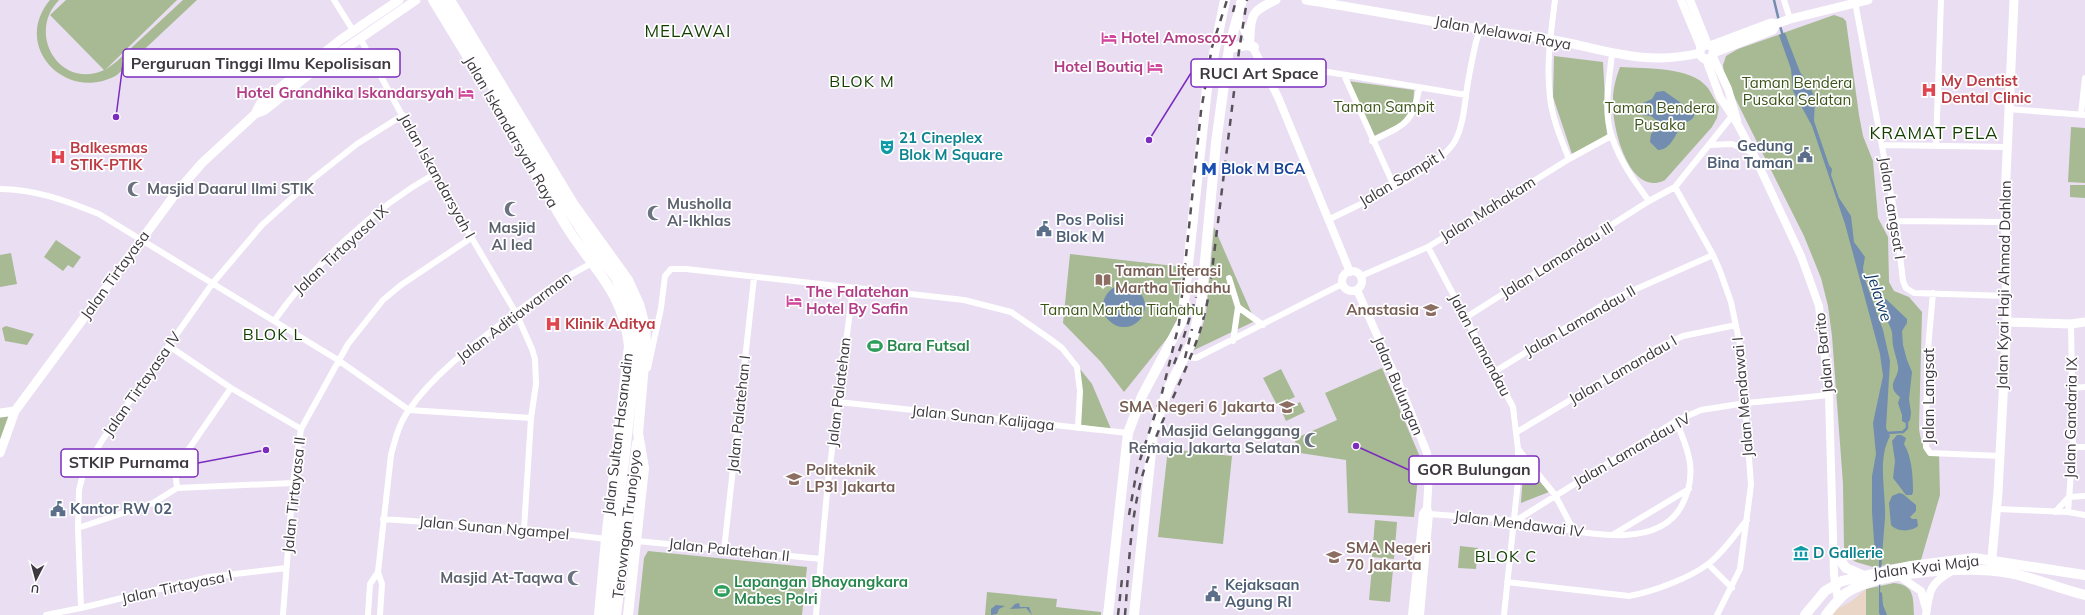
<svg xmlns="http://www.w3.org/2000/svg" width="2085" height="615" font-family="Mulish,sans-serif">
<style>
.medical{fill:#e9d6c6}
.green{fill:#a7ba93}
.water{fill:#728daf}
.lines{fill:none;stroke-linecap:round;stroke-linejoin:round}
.stream{stroke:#728daf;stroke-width:2.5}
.minor{stroke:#fff;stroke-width:6}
.tertiary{stroke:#fff;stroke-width:8}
.secondary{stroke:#fff;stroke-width:9}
.primary{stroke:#fff;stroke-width:10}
.rail{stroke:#57515a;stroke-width:2.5;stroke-dasharray:7 7;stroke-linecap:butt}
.labels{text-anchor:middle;stroke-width:3.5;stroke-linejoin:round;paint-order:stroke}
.street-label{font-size:15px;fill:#3e3940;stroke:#fff}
.hotel-label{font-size:15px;font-weight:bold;fill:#b23c85;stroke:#fff;text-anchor:start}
.health-label{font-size:15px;font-weight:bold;fill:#be3a42;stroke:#fff;text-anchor:start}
.park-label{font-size:15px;fill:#3b5318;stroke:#fff}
.culture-label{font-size:15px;font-weight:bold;fill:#0d838f;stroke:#fff;text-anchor:start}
.service-label{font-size:15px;font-weight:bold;fill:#4e5e75;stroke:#fff;text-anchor:start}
.transit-label{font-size:15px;font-weight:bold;fill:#164399;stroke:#fff;text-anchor:start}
.worship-label{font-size:15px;font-weight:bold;fill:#5b616d;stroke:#fff;text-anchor:start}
.education-label{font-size:15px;font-weight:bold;fill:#785e54;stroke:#fff;text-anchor:start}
.leisure-label{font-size:15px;font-weight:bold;fill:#27864d;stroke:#fff;text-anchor:start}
.neighbourhood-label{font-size:16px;letter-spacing:1px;fill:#123e01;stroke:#fff}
.water-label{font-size:16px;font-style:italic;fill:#123965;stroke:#fff}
.quarter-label{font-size:17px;letter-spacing:1px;fill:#123e01;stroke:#fff}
.leader{fill:none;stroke:#7b2cbf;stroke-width:1.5}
.callout-dot{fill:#7b2cbf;stroke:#fff;stroke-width:1.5}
.callout{fill:#fff;stroke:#7b2cbf;stroke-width:1.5}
.callout-label{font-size:16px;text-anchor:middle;font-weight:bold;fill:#3e3940}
</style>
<rect width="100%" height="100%" fill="#eadef2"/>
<path class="medical" d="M1866 589V615H1831L1837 609 1852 601Z"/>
<path class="green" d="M50 0H59C26 34 60 90 104 70L50 15 66 0H177L105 70 116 62 183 0H197L117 75C66 104 11 46 50 0Z
M1834 15 1843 18 1846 21 1859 115 1863 136 1873 161 1878 218 1888 237 1889 282 1894 291 1909 297 1922 312 1919 429C1922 446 1922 448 1939 453L1940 495 1921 560 1873 567 1856 562 1848 557 1844 547 1843 484 1832 336 1828 306 1821 278 1804 236 1724 76 1723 65 1726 56 1738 49Z
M1554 56 1603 62 1607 136 1572 154 1553 97Z
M1620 67C1646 69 1691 66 1708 88 1712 94 1715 101 1719 107L1717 118 1712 127 1665 180C1629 199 1611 125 1613 100 1613 88 1616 78 1620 67Z
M1348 81 1414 90 1413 107 1401 123 1374 136Z
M2071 127 2085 128V183L2068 182Z
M2070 185H2085V198L2070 197Z
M1214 227 1255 321 1190 352 1200 334 1206 314Z
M56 240 81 257 73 268 68 265 63 271 44 257Z
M11 253 17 284 0 287V255Z
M1070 254 1183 267 1179 317 1169 336 1124 392 1101 362 1063 323Z
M6 326 34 334 27 345 5 341 2 328Z
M1382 368 1420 457 1414 517 1348 513 1346 460 1300 453 1294 439 1337 420 1325 393Z
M1080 369 1092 384 1111 429 1076 424Z
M1281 369 1295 397 1277 405 1263 378Z
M1300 402 1305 412 1286 421 1282 412Z
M0 415 15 417 0 446Z
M1168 449 1232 456 1223 544 1158 537Z
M1529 469 1549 492 1521 503 1523 474Z
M1375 520 1397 522 1394 559 1372 557Z
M1460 546 1478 548 1476 569 1458 568Z
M648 551 807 567 802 615H638L644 558Z
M1372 567 1393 569 1390 602 1369 600Z
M1894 583C1915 585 1913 598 1914 615H1866V589Z
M987 592 1057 599 1056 607 1101 612V615H985Z"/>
<path class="water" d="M1785 33 1800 72 1808 83 1815 98 1814 121 1829 165 1832 169 1831 175 1839 198 1851 216 1854 242 1865 257 1863 268 1864 277 1883 330 1890 361 1886 428 1890 436C1877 460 1886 491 1885 518 1883 543 1881 567 1880 592L1882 593 1883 605 1887 615H1880L1879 613V559L1875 555 1872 512V476L1876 454 1873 423 1883 376 1880 354 1845 224 1812 126 1793 91 1791 69 1779 35Z
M1664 91 1684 105 1693 106C1695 110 1696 115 1692 119 1690 121 1686 122 1684 124 1675 132 1672 150 1658 150L1650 142 1651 134 1657 128V121L1651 116 1642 115 1638 110 1639 105 1652 99 1656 92Z
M1103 306a21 21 0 1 1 42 0a21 21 0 1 1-42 0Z
M1881 298 1886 299 1907 319V323L1902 331 1903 345 1907 360 1912 372 1909 399 1911 413 1910 420 1907 424 1902 421V415L1898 403 1900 397C1884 385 1900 378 1898 366 1897 359 1894 352 1893 345 1892 340 1893 334 1891 329 1888 320 1879 310 1878 301Z
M1897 435H1901L1906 438 1904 444C1912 457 1913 477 1913 492L1912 495H1906L1893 478 1895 461 1892 441Z
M1899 493 1903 494 1916 505V511L1910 517 1912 519H1917L1918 526C1911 532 1897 532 1891 525L1889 503 1892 496Z
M1019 603 1020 607H1029L1032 615 1026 608 1010 609 1015 604Z
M996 605 1005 606 999 609 997 614 991 615V609Z"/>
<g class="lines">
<path class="stream" d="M1774 0 1779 21
M1780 26 1783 36
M1886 433 1903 432 1907 428V424"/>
<path class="minor" d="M334 0 354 32
M1555 0C1551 32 1546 65 1550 97 1552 118 1561 139 1569 159
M1784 0 1790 19
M1855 2 1896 221 1903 281 1906 288 1914 293 2007 296
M360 38 434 174 516 313 532 349 535 359 536 384 531 418 524 529
M1612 54C1609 80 1603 112 1612 137 1620 161 1634 181 1649 201L1675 187 1732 116
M1344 75 1394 186
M1271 84 1313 74 1328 72 1466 95
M2008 109 2085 115
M2081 114 2085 78
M1372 141C1403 125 1413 125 1419 89
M1709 145 1732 144 1753 153
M1883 145 2007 147
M1936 146 1941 0
M1675 187 1713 255 1720 271 1731 302 1741 350 1751 485 1740 569 1717 615
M0 189C35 189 67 201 99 214L338 360 409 410 531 418
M1328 220C1359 204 1445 168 1457 137 1463 124 1464 110 1466 96 1468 78 1472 60 1476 42L1480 29
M1896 221 2005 222
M1428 247 1513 407 1518 449V481L1504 615
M1361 276 1428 247 1569 159 1611 136
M1229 278 1238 307 1233 341
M1933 293 1927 360 1926 447 1930 453 2000 456
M1238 307 1263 325
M1465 318 1649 201
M274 321C314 264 374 208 434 174
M169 346 231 388 301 429
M1185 357 1196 358 1342 284
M648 368 661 308 665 276 671 269H686L964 300 1011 312 1050 339 1062 348 1077 367 1080 391 1078 428
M1494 372 1609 301 1713 255
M2072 388 2085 387
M838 402 1128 433
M1517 432 1657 348 1683 336 1736 325
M2073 447H2085
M1518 449 1555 495 1574 531
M177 488 175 469 231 388
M1997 509 2068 512 2085 515
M2055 512 2069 497 2085 496
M2068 512 2073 447 2071 324
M1427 514C1456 516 1486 517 1515 521 1561 526 1655 558 1682 505 1698 474 1689 451 1676 421
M383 519 524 529 606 539
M1515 521 1676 421 1701 410 1746 403 1829 395
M78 528 153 503 177 488 293 483
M1614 534 1689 489
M637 541 821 559
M724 550 754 278
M1708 564 1732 588
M378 572 382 584 380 615
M1507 582 1629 596C1652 592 1690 578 1708 564 1724 552 1735 534 1747 520
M81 608 78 528 79 490 84 470 103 439 212 284 262 225 314 178 357 144 403 115
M46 615 81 608 209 577 286 568
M283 615 293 483 301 429 348 344 383 300 401 285 471 238
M368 615 370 584 378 572 391 455C395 440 399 423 409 410 433 375 473 345 507 319 537 297 560 279 594 262
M816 615 828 481 853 288"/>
<path class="tertiary" d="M1681 0 1701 48
M1690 0 1708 45
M1237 16 1278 97 1350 272
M1712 55 1728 89 1737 120
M1706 59 1720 97 1737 123 1753 153 1801 256 1819 306 1829 395 1834 575 1838 600
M1342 281a10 10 0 1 1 20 0a10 10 0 1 1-20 0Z
M1357 290 1405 398 1427 453 1429 472 1427 508 1429 514 1420 615
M1899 576 1921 591 1926 608
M1412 615 1423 514 1427 508
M1926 615C1929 591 1930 583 1952 571"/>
<path class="secondary" d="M1306 0C1364 9 1421 20 1479 29 1502 33 1525 35 1548 39 1602 48 1643 67 1700 53
M1250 38C1250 13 1254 10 1276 0
M1700 52a7 7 0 1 1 14 0a7 7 0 1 1-14 0Z
M1710 46 1771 23 1776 24
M1713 53 1773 30 1776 24 1790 19 1868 0
M255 114 260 104 267 98 340 40 399 0
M2007 322 2071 324 2085 322
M0 413 15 411
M0 453 15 411 176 193 202 163 255 114 265 110 317 68 416 0
M1991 568 1998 492 2007 322 2005 199 2014 0"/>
<path class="primary" d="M433 0 472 64
M441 0 552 185 593 248 616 278 633 314 636 332V354L607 615
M450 0 574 205 628 280 639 304 645 326 646 342 638 433 644 468 628 615
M1229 48 1247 45 1254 47
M515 136C532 167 549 198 568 229 595 271 623 292 629 346L606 539 599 615
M1834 552 1846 568 1862 575
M616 615 637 443
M1108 615 1128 433 1142 396 1182 321 1207 88 1225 0
M1134 615 1153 433 1168 389 1192 342 1201 304 1216 143 1229 48 1242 0
M1805 615 1825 591 1842 581 1911 566 1974 558 2085 575
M1826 615C1832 607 1838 599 1846 593 1880 571 1970 566 2009 573 2036 578 2059 589 2085 595"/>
<path class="rail" d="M1233 12 1236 0
M1185 358 1192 329
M1174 364 1181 346 1196 297
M1129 515 1137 469 1162 393 1179 324 1201 111 1212 47 1227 0
M1118 615 1122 579
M1125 615C1129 567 1130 516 1144 470 1158 426 1181 384 1197 340 1203 323 1207 305 1210 287L1239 51 1247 0"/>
</g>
<defs>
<symbol id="hotel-bare" viewBox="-9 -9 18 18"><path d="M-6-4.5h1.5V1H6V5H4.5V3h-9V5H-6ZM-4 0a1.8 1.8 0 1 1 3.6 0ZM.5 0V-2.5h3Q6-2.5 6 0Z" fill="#d1479c" stroke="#fff" stroke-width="2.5" paint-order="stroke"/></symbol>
<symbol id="hospital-bare" viewBox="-9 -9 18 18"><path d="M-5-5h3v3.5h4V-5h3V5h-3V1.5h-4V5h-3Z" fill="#e0444e" stroke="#fff" stroke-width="2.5" paint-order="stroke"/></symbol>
<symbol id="theatre-bare" viewBox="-9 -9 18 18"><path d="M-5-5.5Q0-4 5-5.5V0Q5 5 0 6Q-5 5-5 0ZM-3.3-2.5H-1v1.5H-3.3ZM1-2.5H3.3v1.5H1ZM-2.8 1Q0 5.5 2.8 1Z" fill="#0f9aa8" stroke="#fff" stroke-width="2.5" paint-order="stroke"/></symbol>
<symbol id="civic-bare" viewBox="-9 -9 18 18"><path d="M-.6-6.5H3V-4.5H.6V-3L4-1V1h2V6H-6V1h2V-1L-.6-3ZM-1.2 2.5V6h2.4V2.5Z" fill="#5c6f8a" stroke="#fff" stroke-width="2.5" paint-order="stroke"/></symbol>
<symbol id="metro-bare" viewBox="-9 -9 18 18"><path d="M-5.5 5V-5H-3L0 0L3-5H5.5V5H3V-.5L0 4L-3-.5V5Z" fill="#1a4fb4" stroke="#fff" stroke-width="2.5" paint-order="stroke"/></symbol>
<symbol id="mosque-bare" viewBox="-9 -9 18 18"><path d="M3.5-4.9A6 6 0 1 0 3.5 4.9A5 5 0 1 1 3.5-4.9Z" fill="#6b7280" stroke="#fff" stroke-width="2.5" paint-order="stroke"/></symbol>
<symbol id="library-bare" viewBox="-9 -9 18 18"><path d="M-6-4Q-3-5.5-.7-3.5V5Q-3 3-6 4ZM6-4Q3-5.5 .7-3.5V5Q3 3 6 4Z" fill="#8d6e63" stroke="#fff" stroke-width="2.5" paint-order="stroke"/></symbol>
<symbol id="school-bare" viewBox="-9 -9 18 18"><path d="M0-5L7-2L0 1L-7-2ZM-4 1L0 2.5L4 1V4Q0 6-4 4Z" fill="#8d6e63" stroke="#fff" stroke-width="2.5" paint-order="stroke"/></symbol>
<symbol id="stadium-bare" viewBox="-9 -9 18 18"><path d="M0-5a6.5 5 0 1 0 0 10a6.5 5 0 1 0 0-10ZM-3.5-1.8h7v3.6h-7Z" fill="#2e9e5b" stroke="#fff" stroke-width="2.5" paint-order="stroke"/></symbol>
<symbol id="university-bare" viewBox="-9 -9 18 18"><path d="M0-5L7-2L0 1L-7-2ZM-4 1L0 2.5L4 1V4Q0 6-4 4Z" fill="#8d6e63" stroke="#fff" stroke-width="2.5" paint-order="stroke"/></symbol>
<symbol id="museum-bare" viewBox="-9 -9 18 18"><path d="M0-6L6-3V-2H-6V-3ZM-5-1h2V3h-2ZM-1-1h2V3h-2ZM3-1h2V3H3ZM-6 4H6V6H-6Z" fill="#0f9aa8" stroke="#fff" stroke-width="2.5" paint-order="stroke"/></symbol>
</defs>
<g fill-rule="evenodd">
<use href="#hotel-bare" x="1098" y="27" width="22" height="22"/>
<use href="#hotel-bare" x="1144" y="56" width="22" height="22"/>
<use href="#hospital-bare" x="1918" y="79" width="22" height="22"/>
<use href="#hotel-bare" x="455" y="82" width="22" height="22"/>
<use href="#theatre-bare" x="876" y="136" width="22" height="22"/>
<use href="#civic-bare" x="1794" y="144" width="22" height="22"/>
<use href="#hospital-bare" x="47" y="146" width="22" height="22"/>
<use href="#metro-bare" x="1198" y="158" width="22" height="22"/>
<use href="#mosque-bare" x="124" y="178" width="22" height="22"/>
<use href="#mosque-bare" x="501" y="198" width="22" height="22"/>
<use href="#mosque-bare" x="644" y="202" width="22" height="22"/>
<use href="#civic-bare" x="1033" y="218" width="22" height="22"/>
<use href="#library-bare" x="1092" y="269" width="22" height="22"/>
<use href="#hotel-bare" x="783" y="290" width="22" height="22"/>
<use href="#school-bare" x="1420" y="299" width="22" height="22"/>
<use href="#hospital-bare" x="542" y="313" width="22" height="22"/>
<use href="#stadium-bare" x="864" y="335" width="22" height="22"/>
<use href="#school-bare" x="1276" y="396" width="22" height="22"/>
<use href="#mosque-bare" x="1301" y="429" width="22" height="22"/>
<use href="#university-bare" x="783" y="468" width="22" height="22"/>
<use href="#civic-bare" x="47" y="498" width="22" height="22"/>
<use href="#museum-bare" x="1790" y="542" width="22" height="22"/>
<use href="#school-bare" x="1323" y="546" width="22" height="22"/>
<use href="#mosque-bare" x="564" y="567" width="22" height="22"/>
<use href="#stadium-bare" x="711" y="580" width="22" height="22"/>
<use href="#civic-bare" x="1202" y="583" width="22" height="22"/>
</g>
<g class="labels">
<g class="street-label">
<text transform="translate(1503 33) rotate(10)" y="5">Jalan Melawai Raya</text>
<text transform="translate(511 132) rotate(60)" y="5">Jalan Iskandarsyah Raya</text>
<text transform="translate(437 176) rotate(61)" y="5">Jalan Iskandarsyah I</text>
<text transform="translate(1402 178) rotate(-31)" y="5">Jalan Sampit I</text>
<text transform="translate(1892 208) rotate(81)" y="5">Jalan Langsat I</text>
<text transform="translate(1488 209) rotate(-32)" y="5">Jalan Mahakam</text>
<text transform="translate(341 250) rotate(-43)" y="5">Jalan Tirtayasa IX</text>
<text transform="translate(1557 260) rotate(-32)" y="5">Jalan Lamandau III</text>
<text transform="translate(115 275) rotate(-54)" y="5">Jalan Tirtayasa</text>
<text transform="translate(2004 285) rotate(-89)" y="5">Jalan Kyai Haji Ahmad Dahlan</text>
<text transform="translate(514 317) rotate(-37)" y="5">Jalan Aditiawarman</text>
<text transform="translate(1580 321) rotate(-30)" y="5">Jalan Lamandau II</text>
<text transform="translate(1480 345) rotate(62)" y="5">Jalan Lamandau</text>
<text transform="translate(1824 353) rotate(-96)" y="5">Jalan Barito</text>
<text transform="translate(1623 370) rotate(-30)" y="5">Jalan Lamandau I</text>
<text transform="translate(142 384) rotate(-55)" y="5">Jalan Tirtayasa IV</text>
<text transform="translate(1398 386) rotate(67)" y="5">Jalan Bulungan</text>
<text transform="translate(839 392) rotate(-83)" y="5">Jalan Palatehan</text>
<text transform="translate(1929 396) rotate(-90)" y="5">Jalan Langsat</text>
<text transform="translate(1743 397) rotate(-95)" y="5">Jalan Mendawai I</text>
<text transform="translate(739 414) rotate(-84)" y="5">Jalan Palatehan I</text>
<text transform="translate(983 418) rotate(6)" y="5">Jalan Sunan Kalijaga</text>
<text transform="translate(2071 418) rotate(-89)" y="5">Jalan Gandaria IX</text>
<text transform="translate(618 434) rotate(-83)" y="5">Jalan Sultan Hasanudin</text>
<text transform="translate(1632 450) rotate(-30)" y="5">Jalan Lamandau IV</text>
<text transform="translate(294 495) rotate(-84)" y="5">Jalan Tirtayasa II</text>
<text transform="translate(627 524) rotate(-83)" y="5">Terowngan Trunojoyo</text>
<text transform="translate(1519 524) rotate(7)" y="5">Jalan Mendawai IV</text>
<text transform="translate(494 528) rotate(5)" y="5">Jalan Sunan Ngampel</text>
<text transform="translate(729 550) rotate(6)" y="5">Jalan Palatehan II</text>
<text transform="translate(1926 567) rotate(-7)" y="5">Jalan Kyai Maja</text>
<text transform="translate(177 587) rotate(-12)" y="5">Jalan Tirtayasa I</text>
</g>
<g class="hotel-label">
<text x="1121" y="43">Hotel Amoscozy</text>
<text x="1143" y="72" text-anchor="end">Hotel Boutiq</text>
<text x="454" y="98" text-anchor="end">Hotel Grandhika Iskandarsyah</text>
<text x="806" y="297">The Falatehan<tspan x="806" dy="17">Hotel By Safin</tspan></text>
</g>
<g class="health-label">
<text x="1941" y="86">My Dentist<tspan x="1941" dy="17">Dental Clinic</tspan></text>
<text x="70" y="153">Balkesmas<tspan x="70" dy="17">STIK-PTIK</tspan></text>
<text x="565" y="329">Klinik Aditya</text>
</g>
<g class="park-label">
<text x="1797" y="88">Taman Bendera<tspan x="1797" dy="17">Pusaka Selatan</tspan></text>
<text x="1384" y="112">Taman Sampit</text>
<text x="1660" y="113">Taman Bendera<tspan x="1660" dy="17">Pusaka</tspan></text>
<text x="1122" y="315">Taman Martha Tiahahu</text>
</g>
<g class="culture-label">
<text x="899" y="143">21 Cineplex<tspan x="899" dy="17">Blok M Square</tspan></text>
<text x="1813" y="558">D Gallerie</text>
</g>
<g class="service-label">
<text x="1793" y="151" text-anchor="end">Gedung<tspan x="1793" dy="17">Bina Taman</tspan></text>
<text x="1056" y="225">Pos Polisi<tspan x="1056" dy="17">Blok M</tspan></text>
<text x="70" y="514">Kantor RW 02</text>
<text x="1225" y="590">Kejaksaan<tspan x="1225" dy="17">Agung RI</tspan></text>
</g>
<g class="transit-label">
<text x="1221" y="174">Blok M BCA</text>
</g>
<g class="worship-label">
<text x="147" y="194">Masjid Daarul Ilmi STIK</text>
<text x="667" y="209">Musholla<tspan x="667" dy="17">Al-Ikhlas</tspan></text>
<text x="512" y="233" text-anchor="middle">Masjid<tspan x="512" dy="17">Al Ied</tspan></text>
<text x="1300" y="436" text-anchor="end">Masjid Gelanggang<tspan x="1300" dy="17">Remaja Jakarta Selatan</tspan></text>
<text x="563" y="583" text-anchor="end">Masjid At-Taqwa</text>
</g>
<g class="education-label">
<text x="1115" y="276">Taman Literasi<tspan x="1115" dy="17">Martha Tiahahu</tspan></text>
<text x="1419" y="315" text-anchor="end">Anastasia</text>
<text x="1275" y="412" text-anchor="end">SMA Negeri 6 Jakarta</text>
<text x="806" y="475">Politeknik<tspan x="806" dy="17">LP3I Jakarta</tspan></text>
<text x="1346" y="553">SMA Negeri<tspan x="1346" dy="17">70 Jakarta</tspan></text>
</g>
<g class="leisure-label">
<text x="887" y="351">Bara Futsal</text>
<text x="734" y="587">Lapangan Bhayangkara<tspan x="734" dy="17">Mabes Polri</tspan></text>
</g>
<g class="neighbourhood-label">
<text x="862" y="87">BLOK M</text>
<text x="273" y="340">BLOK L</text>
<text x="1506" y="562">BLOK C</text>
</g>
<g class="water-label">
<text transform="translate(1880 297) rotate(72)" y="6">Jelawe</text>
</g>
<g class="quarter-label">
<text x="688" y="37">MELAWAI</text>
<text x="1934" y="139">KRAMAT PELA</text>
</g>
</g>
<path class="leader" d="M116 117L123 63M1149 140L1191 73M266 450L198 463M1356 446L1409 470"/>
<g class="callout-dot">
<circle cx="116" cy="117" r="4"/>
<circle cx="1149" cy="140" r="4"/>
<circle cx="266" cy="450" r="4"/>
<circle cx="1356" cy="446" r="4"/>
</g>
<g class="callout">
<rect x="123" y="49" width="277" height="28" rx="4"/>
<rect x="1191" y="59" width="135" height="28" rx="4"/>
<rect x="61" y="449" width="137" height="28" rx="4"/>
<rect x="1409" y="456" width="130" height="28" rx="4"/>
</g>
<g class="callout-label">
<text x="261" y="69">Perguruan Tinggi Ilmu Kepolisisan</text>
<text x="1259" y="79">RUCI Art Space</text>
<text x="129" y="468">STKIP Purnama</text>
<text x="1474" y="475">GOR Bulungan</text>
</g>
<g transform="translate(36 579) rotate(186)" stroke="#ffffff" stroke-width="3" paint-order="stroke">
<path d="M0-3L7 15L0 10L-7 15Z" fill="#3e3940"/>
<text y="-6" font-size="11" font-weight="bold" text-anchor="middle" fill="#3e3940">U</text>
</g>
</svg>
